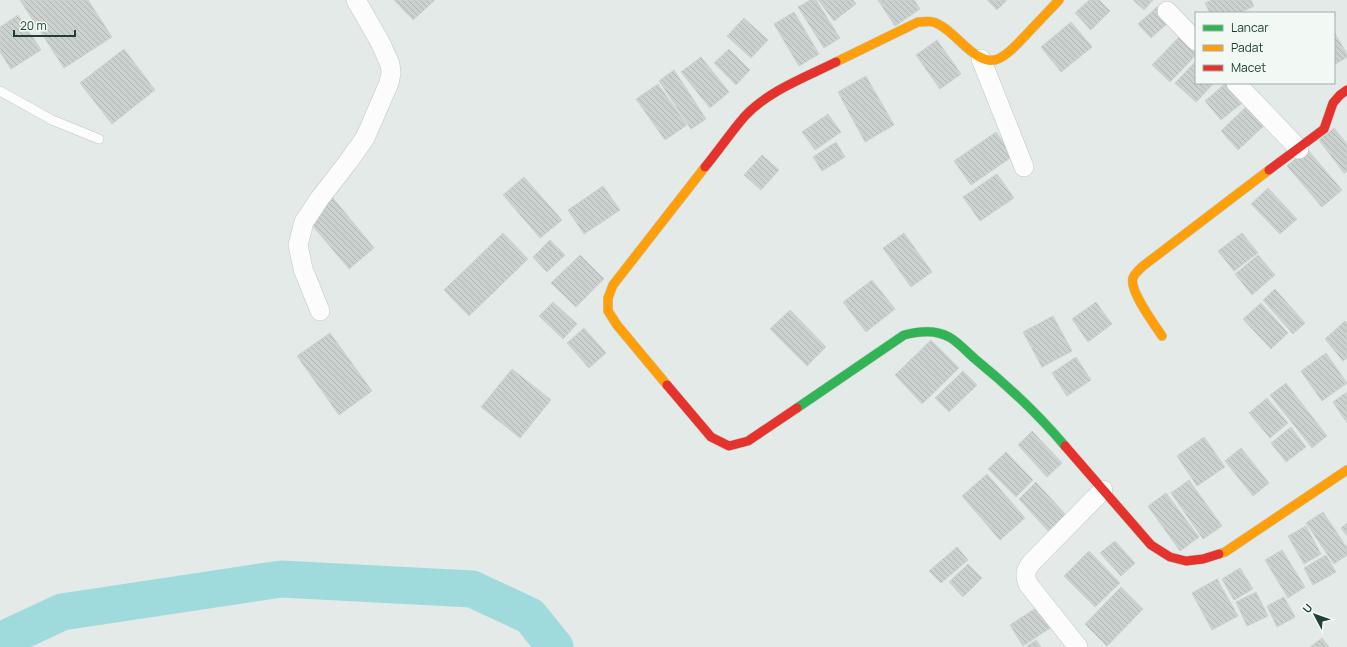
<svg xmlns="http://www.w3.org/2000/svg" width="1347" height="647" font-family="Manrope,sans-serif">
<style>
.lines{fill:none;stroke-linecap:round;stroke-linejoin:round}
.river{stroke:#9fdbdd;stroke-width:37}
.building{fill:url(#building-back-hatch);stroke:#ccd3cf}
.lane-casing{stroke:#c1c7c4;stroke-width:10}
.street-casing{stroke:#c1c7c4;stroke-width:20}
.fast-casing{stroke:#bfc8c4;stroke-width:10}
.slow-casing{stroke:#bfc8c4;stroke-width:10}
.jam-casing{stroke:#bfc8c4;stroke-width:10}
.lane{stroke:#fbfcfb;stroke-width:9}
.street{stroke:#fbfcfb;stroke-width:19}
.fast{stroke:#30b455;stroke-width:9}
.slow{stroke:#ff9f0a;stroke-width:9}
.jam{stroke:#e5322d;stroke-width:9}
</style>
<defs>
<pattern id="building-back-hatch" width="6" height="6" patternUnits="userSpaceOnUse"><rect width="6" height="6" fill="#cad1ce"/><path d="M-1 5l2 2M0 0l6 6M5-1l2 2" fill="none" stroke="#adb4b1"/></pattern>
</defs>
<rect width="100%" height="100%" fill="#e4eae7"/>
<g class="lines">
<path class="river" d="M0 641 62 612 281 579 472 589 530 616 555 647"/>
</g>
<path class="building" d="M20 0H88L112 37 64 68Z
M394 0H435L413 20Z
M810 0H816L840 38 824 48 798 7Z
M818 0H853L856 4 834 21Z
M878 0H914L920 9 895 26Z
M987 0H1007L997 10Z
M1089 0H1099L1110 11 1091 30 1075 13Z
M1133 0H1153L1144 10Z
M1212 0H1251L1254 6 1240 13H1210L1205 3Z
M1157 7 1170 21 1151 38 1138 24Z
M794 12 819 54 799 66 774 24Z
M18 15 41 50 11 69 0 52V27Z
M744 18 768 40 751 58 727 36Z
M1071 22 1092 47 1061 72 1041 47Z
M1334 32 1347 54V57L1334 65Z
M1181 35 1196 49V55L1170 82 1152 65Z
M937 40 961 74 940 89 916 55Z
M124 49 155 90 112 124 80 83Z
M729 49 750 70 736 85 714 63Z
M701 57 729 92 710 108 681 72Z
M1196 61V83H1214L1196 102 1175 83Z
M674 70 706 119 691 129 659 81Z
M866 76 894 125 865 142 838 92Z
M1226 83 1242 103 1221 120 1205 101Z
M658 84 687 125 665 140 636 99Z
M1249 104 1267 123 1238 150 1221 131Z
M828 114 841 132 815 150 802 132Z
M1334 128 1347 144V171L1344 173 1319 140Z
M996 132 1013 156 971 185 954 161Z
M836 142 845 157 822 171 813 157Z
M1307 149 1342 190 1322 207 1287 166Z
M762 155 779 170 761 190 744 175Z
M997 174 1014 198 980 221 963 197Z
M524 177 562 220 540 238 503 195Z
M603 186 620 210 584 234 568 210Z
M1268 188 1297 219 1280 234 1251 204Z
M333 198 374 248 349 269 307 219Z
M503 233 528 259 469 316 444 290Z
M904 233 932 272 911 287 883 248Z
M1242 233 1258 253 1234 271 1218 251Z
M550 240 565 255 547 272 533 257Z
M580 255 604 279 576 307 551 283Z
M1258 255 1275 275 1252 295 1235 274Z
M872 280 895 309 866 332 843 302Z
M1275 289 1305 323 1293 334 1263 300Z
M553 302 577 324 563 339 539 316Z
M1096 302 1112 324 1088 342 1072 319Z
M1261 303 1288 333 1271 349 1243 319Z
M790 310 826 347 807 366 770 329Z
M1053 316 1072 351 1042 367 1023 332Z
M1345 321 1347 323V358L1343 361 1325 339Z
M584 328 606 353 589 368 567 343Z
M330 333 372 391 339 415 297 356Z
M931 340 959 368 922 404 895 375Z
M1326 353 1347 383 1322 401 1301 371Z
M1076 357 1091 380 1067 396 1052 373Z
M512 369 551 400 520 438 481 407Z
M963 371 977 385 949 412 935 398Z
M1286 383 1327 436 1312 448 1270 395Z
M1347 392V423L1333 402Z
M1267 398 1288 423 1270 438 1249 413Z
M1291 427 1306 447 1286 462 1271 443Z
M1032 431 1062 463 1047 477 1018 445Z
M1204 437 1225 467 1197 486 1177 456Z
M1241 448 1269 483 1253 496 1225 461Z
M1006 452 1033 480 1016 497 988 469Z
M987 474 1025 518 1000 540 962 496Z
M1189 480 1222 526 1203 539 1171 493Z
M1036 482 1066 515 1048 531 1019 499Z
M1166 493 1199 537 1180 551 1148 506Z
M1323 512 1347 548V555L1334 564 1306 523Z
M1347 523V536L1341 528Z
M1306 526 1321 554 1304 564 1288 536Z
M1115 541 1135 563 1121 576 1100 553Z
M957 547 968 560 941 583 929 571Z
M1282 550 1305 587 1288 598 1265 560Z
M1089 551 1120 583 1095 607 1064 576Z
M1326 555 1336 572 1313 585 1304 568Z
M968 564 982 578 963 597 949 582Z
M1240 568 1253 589 1234 600 1222 579Z
M1217 579 1238 616 1212 630 1192 593Z
M1121 587 1143 609 1107 646 1085 624Z
M1256 592 1268 616 1247 626 1236 602Z
M1284 597 1295 617 1277 627 1267 606Z
M1039 606 1053 626 1023 646 1010 625Z
M1322 638 1329 647H1310Z
M1036 640 1041 647H1026Z"/>
<g class="lines">
<defs>
<path id="lane" d="M0 91 52 120 99 139"/>
<path id="street" d="M1167 11 1196 41
M981 59 1024 167
M1236 83 1299 149
M320 311 303 269 298 245 304 222 320 198 348 162 365 138 389 83 391 73 390 64 380 42 356 0
M1078 647 1028 584C1024 574 1026 569 1032 562L1103 490"/>
<path id="fast" d="M797 408 904 335C919 331 935 329 949 337 957 341 967 352 975 359 1007 385 1038 414 1065 446"/>
<path id="slow" d="M836 62 918 22C923 22 929 21 933 22 954 27 977 71 1000 58 1010 53 1017 44 1025 36 1036 24 1048 12 1059 0
M1162 336C1155 325 1129 291 1133 278 1134 274 1140 269 1143 266L1269 170
M667 385 617 325 608 311V298L613 285 705 167
M1219 554 1225 552 1347 470"/>
<path id="jam" d="M705 167C719 150 731 132 745 116 768 91 806 77 836 62
M1269 170 1324 129 1333 103 1340 95 1347 90
M667 385 711 437 729 446 748 441 797 408
M1065 446 1151 545 1170 557 1186 561 1203 559 1219 554"/>
</defs>
<use href="#lane" class="lane-casing"/>
<use href="#street" class="street-casing"/>
<use href="#fast" class="fast-casing"/>
<use href="#slow" class="slow-casing"/>
<use href="#jam" class="jam-casing"/>
<use href="#lane" class="lane"/>
<use href="#street" class="street"/>
<use href="#fast" class="fast"/>
<use href="#slow" class="slow"/>
<use href="#jam" class="jam"/>
</g>
<rect x="1195" y="12" width="140" height="72" fill="#f2f9f4" stroke="#9eafa7"/>
<rect x="1203" y="25" width="20" height="6" fill="#30b455" stroke="#9eafa7"/>
<text x="1231" y="32" font-size="12" fill="#1f4033">Lancar</text>
<rect x="1203" y="45" width="20" height="6" fill="#ff9f0a" stroke="#9eafa7"/>
<text x="1231" y="52" font-size="12" fill="#1f4033">Padat</text>
<rect x="1203" y="65" width="20" height="6" fill="#e5322d" stroke="#9eafa7"/>
<text x="1231" y="72" font-size="12" fill="#1f4033">Macet</text>
<g transform="translate(1315 615) rotate(311)" stroke="#f2f9f4" stroke-width="3" paint-order="stroke">
<path d="M0-3L7 15L0 10L-7 15Z" fill="#1f4033"/>
<text y="-6" font-size="11" font-weight="bold" text-anchor="middle" fill="#1f4033">U</text>
</g>
<path d="M14 30v6h61v-6" fill="none" stroke="#1f4033" stroke-width="2"/>
<text x="20" y="30" font-size="12" fill="#1f4033" stroke="#f2f9f4" stroke-width="3" paint-order="stroke">20 m</text>
</svg>
